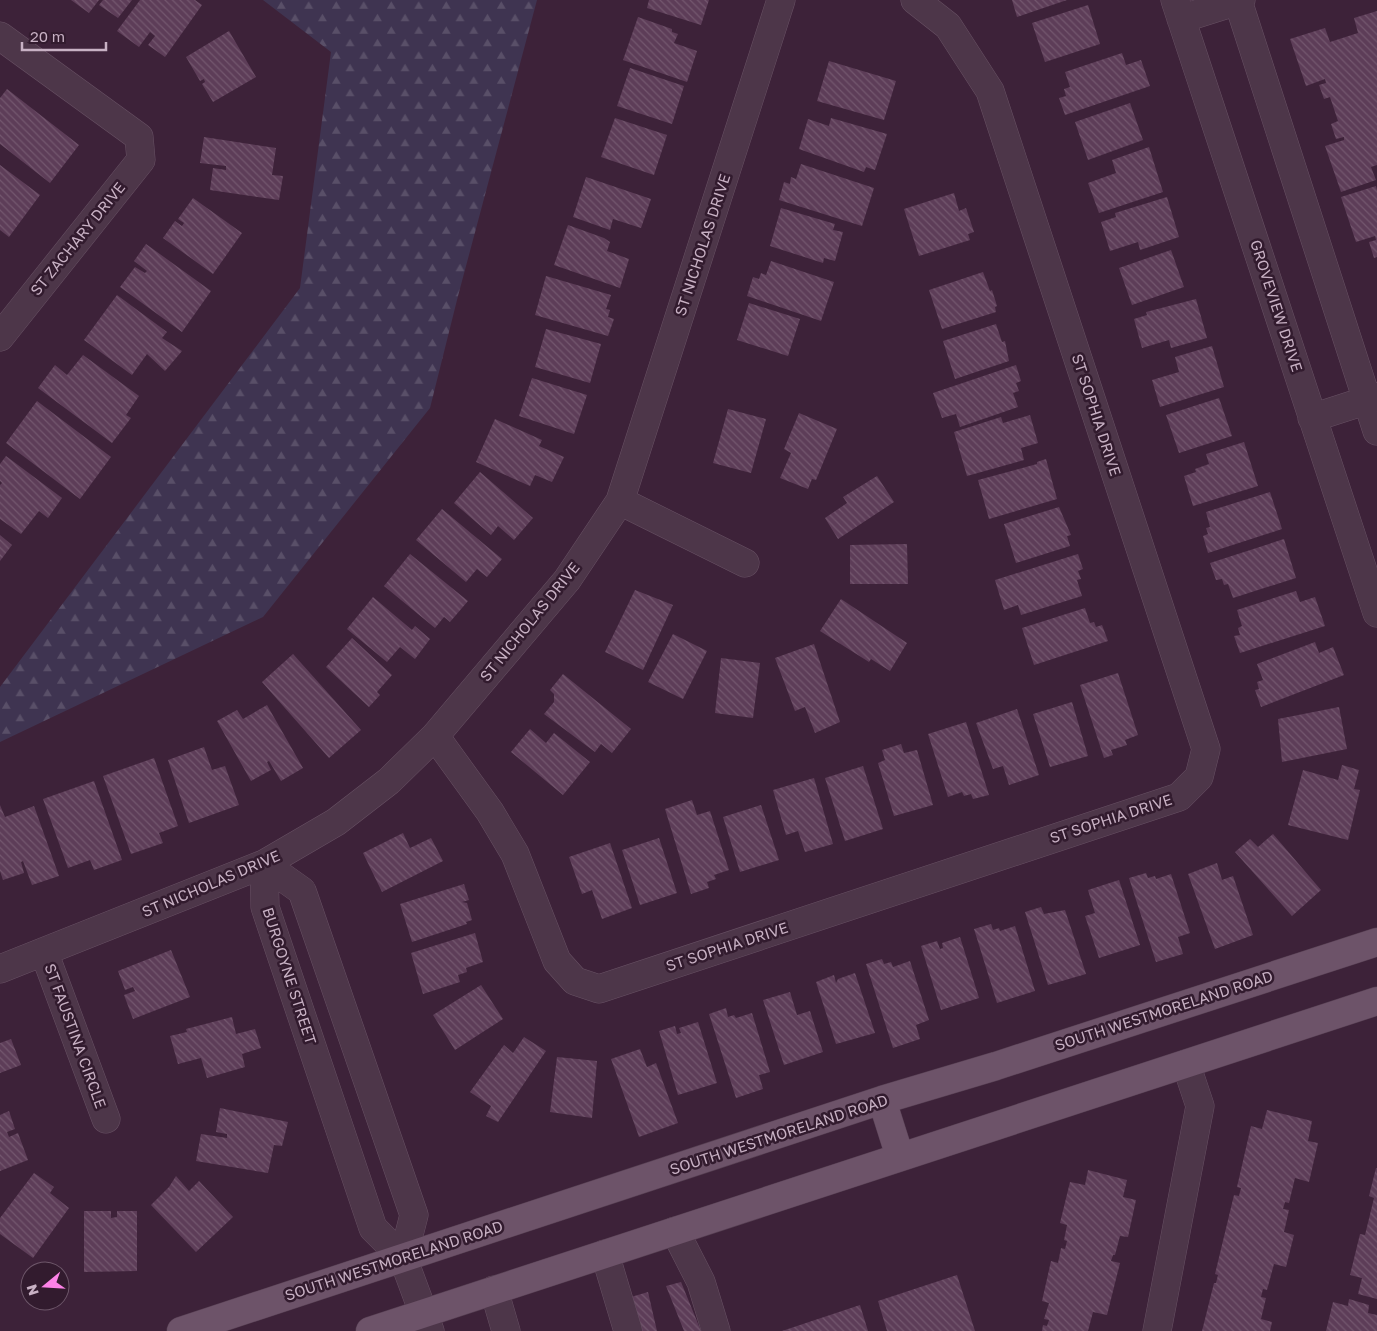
<svg xmlns="http://www.w3.org/2000/svg" width="1377" height="1331" font-family="'Golos Text',sans-serif">
<style>
.forest{fill:url(#forest-firs)}
.building{fill:url(#building-back-hatch)}
.lines{fill:none;stroke-linecap:round;stroke-linejoin:round}
.minor-casing{stroke:#685164;stroke-width:29}
.major-casing{stroke:#563f52;stroke-width:29}
.minor{stroke:#4d3649;stroke-width:28}
.major{stroke:#6d5369;stroke-width:28}
.labels{text-anchor:middle;stroke-width:5;stroke-linejoin:round;paint-order:stroke}
.street-label{font-size:15px;fill:#c8b1c4;stroke:#321b2e}
</style>
<defs>
<pattern id="forest-firs" width="22" height="20" patternUnits="userSpaceOnUse" patternTransform="scale(1.25)"><rect width="22" height="20" fill="#3f3451"/><path d="M5 1l3.5 6h-7zM16 11l3.5 6h-7z" fill="#594f68"/></pattern>
<pattern id="building-back-hatch" width="6" height="6" patternUnits="userSpaceOnUse" patternTransform="scale(1.25)"><rect width="6" height="6" fill="#5d3d58"/><path d="M-1 5l2 2M0 0l6 6M5-1l2 2" fill="none" stroke="#73576e"/></pattern>
</defs>
<rect width="100%" height="100%" fill="#3d2239"/>
<path class="forest" d="M263 0H537L458 296 430 408 263 617 0 742V687L300 288 331 52Z"/>
<path class="building" d="M71 0H99L89 13Z
M103 0H132L118 18 99 5Z
M140 0H195L202 5 165 57 148 45 155 36 150 32 139 47 117 31Z
M649 0H709L701 25 647 8Z
M1012 0H1067L1017 17Z
M1088 5 1100 44 1045 62 1032 23Z
M1377 11V165L1371 167 1376 180 1341 192 1325 146 1344 140V137L1336 139 1331 124 1338 121 1330 97 1324 99 1319 85 1326 83 1325 79 1306 86 1290 39 1325 28 1330 42 1358 33 1354 18Z
M638 17 672 29V32L678 34 674 43 697 51 687 82 623 60Z
M229 31 256 77 213 102 202 84 205 82 204 79 200 81 186 57Z
M1122 53 1126 65 1141 60 1150 86 1065 115 1059 98 1066 96 1064 89 1070 87 1065 72Z
M829 61 896 81 884 120 817 101Z
M630 68 684 86 672 124 617 106Z
M7 89 79 145 50 183 0 144V98Z
M1130 103 1143 140 1088 160 1075 122Z
M615 118 667 135 654 175 601 157Z
M831 118 887 134 875 170 866 167 864 172 799 149 808 119 829 126Z
M204 137 276 148 272 175 283 176 279 200 210 190 213 168 226 170V166L200 163Z
M1149 147 1163 192 1099 213 1088 183 1116 173 1112 160Z
M801 164 874 188 862 226 779 200 784 182 790 184 791 177 796 179Z
M0 165 40 195 9 237 0 230Z
M586 177 651 199 641 228 613 219 610 230 573 217Z
M1376 186 1377 190V257L1374 258 1369 242 1376 240 1375 236 1356 242 1341 197Z
M954 193 959 211 966 208 974 232 968 234 970 240 919 256 904 209Z
M1167 197 1179 237 1140 250 1138 242 1110 251 1101 222 1116 217 1115 213Z
M193 198 242 233 213 274 163 238 175 221 182 226 184 223 178 219Z
M781 208 835 224 833 230 843 232 835 261 824 258 823 263 770 246Z
M568 225 604 238 610 242 607 251 629 259 620 288 554 265Z
M146 244 211 291 182 332 120 287 135 267 145 273 147 271 134 261Z
M1171 250 1184 287 1132 305 1119 268Z
M771 261 834 282 821 321 747 296 753 277 759 279 761 273 766 275Z
M983 272 990 291 992 290 997 306 995 307 996 312 942 329 929 290Z
M546 276 611 295 606 309 610 310 608 317 614 319 608 336 535 315Z
M117 295 167 332 162 338 182 351 165 371 147 354 132 375 84 340Z
M1196 299 1207 338 1171 348 1169 340 1142 348 1134 319 1147 315 1146 312Z
M749 303 800 319 788 356 737 340Z
M996 324 1002 342 1005 341 1009 361 955 379 943 341Z
M546 329 601 344 590 383 535 367Z
M1212 346 1224 387 1160 407 1152 380 1179 372 1175 357Z
M83 355 139 396 126 415 131 418 112 443 38 388 55 365 67 375Z
M1016 365 1021 381 1016 383 1019 391 1013 393 1018 407 960 427 956 414 942 418 933 393Z
M532 378 587 395 574 434 519 416Z
M1219 398 1232 436 1179 453 1166 415Z
M37 401 111 457 80 499 6 443Z
M728 409 766 419 751 473 713 463Z
M799 413 837 429 816 480 812 479 808 489 780 478 791 453 784 449Z
M1030 415 1038 443 1021 448 1024 460 967 476 954 432 1001 417 1003 423Z
M495 419 542 440 539 446 564 457 552 482 535 475 530 486 476 462Z
M1244 442 1258 486 1193 506 1184 476 1196 472 1195 469 1209 464 1206 454Z
M6 456 62 498 48 518 39 511 21 534 0 519V485L2 483 0 481V464Z
M1046 459 1057 499 989 519 978 480 1037 464V462Z
M480 472 533 518 514 540 498 526 491 535 454 503Z
M877 476 894 502 838 539 825 518 847 503 843 497Z
M1270 492 1282 529 1208 553 1203 536 1208 534 1206 528 1210 527 1206 512Z
M1059 507 1071 535 1067 536 1070 546 1016 563 1004 524Z
M442 509 502 559 487 577 477 569 466 582 416 540Z
M0 535 12 545 0 561Z
M1284 539 1296 578 1233 598 1228 584 1224 585 1222 579 1216 580 1210 563Z
M907 544 908 584H850V545Z
M410 554 468 601 450 622 444 617 435 628 384 586Z
M1078 554 1083 569 1078 571 1081 579 1077 580 1082 596 1021 615 1018 605 1004 610 995 580Z
M635 590 673 605 643 670 605 652Z
M1296 591 1300 602 1315 597 1325 626 1240 653 1234 636 1240 635 1238 628 1242 626 1237 610Z
M373 597 412 630 415 626 430 639 415 659 400 647 387 662 347 629Z
M841 599 907 643 890 671 871 659 869 662 820 631Z
M1085 608 1090 623 1094 622 1096 627 1102 625 1108 641 1034 665 1022 628Z
M673 634 707 651 683 699 648 682Z
M352 638 392 675 377 692 380 695 369 707 326 667Z
M1315 642 1319 653 1333 647 1344 675 1261 707 1255 690 1259 689 1257 682 1263 680 1257 664Z
M814 644 840 722 815 733 805 707 795 711 775 658Z
M293 654 361 730 329 758 262 682Z
M721 658 760 663 753 718 715 713Z
M1118 673 1138 735 1125 740 1127 745 1111 750 1113 755 1104 758 1080 685Z
M563 674 631 729 612 753 601 744 595 752 544 714 554 702V694L550 690Z
M1072 702 1088 756 1050 767 1033 714Z
M267 705 303 768 281 781 269 761 267 762 271 770 251 781 217 721 237 710 243 719Z
M1339 707 1347 749 1282 762 1278 719Z
M1017 709 1039 775 1009 785 1003 766 993 769 976 723Z
M966 722 989 795 973 799 971 794 964 796 962 792 948 797 928 734Z
M530 729 546 743 554 733 590 762 563 795 511 752Z
M901 744 904 753 917 750 933 805 894 816 878 763 885 760 882 750Z
M204 747 212 770 225 766 239 805 189 823 168 760Z
M154 758 178 826 159 833 163 843 131 854 103 776Z
M1342 765 1359 770 1354 789 1360 790 1348 840 1288 825 1303 770 1338 780Z
M863 766 883 829 845 841 825 778Z
M814 778 833 844 805 852 798 831 786 835 773 790Z
M94 781 122 860 94 870 90 860 68 868 43 799Z
M692 800 697 815 710 811 729 870 714 875 716 879 707 882 709 888 691 894 665 809Z
M0 805 5 817 34 806 59 876 32 885 23 861 21 862 24 873 3 880 0 871Z
M761 805 779 860 740 872 723 817Z
M403 833 410 848 431 838 443 861 382 892 363 853Z
M1273 834 1321 890 1292 916 1235 852 1250 839 1258 847Z
M659 838 677 893 640 905 622 850Z
M610 843 632 908 602 919 592 890 582 894 569 857Z
M1217 863 1222 880 1233 876 1253 935 1215 949 1188 874Z
M1146 873 1148 878 1155 876 1156 879 1171 874 1190 933 1178 937 1183 954 1156 962 1129 878Z
M1119 880 1140 945 1099 958 1085 916 1095 913 1088 890Z
M464 884 469 900 462 902 467 903 472 920 466 922 467 924 412 942 400 904Z
M1041 907 1044 914 1065 910 1086 974 1048 985 1025 912Z
M991 924 993 930 999 928 1000 931 1015 926 1035 991 997 1003 974 929Z
M475 933 483 962 466 968 467 972 458 975 460 982 423 994 411 953Z
M960 937 979 998 941 1010 921 946 937 941 940 949 943 948 942 943Z
M171 950 190 997 133 1019 124 995 135 991 133 987 125 990 118 971Z
M882 959 884 964 891 962 893 967 910 961 929 1020 916 1025 920 1039 893 1048 866 964Z
M855 973 875 1033 836 1044 816 982 834 975 836 983 838 979Z
M481 985 503 1019 455 1050 433 1015Z
M790 992 797 1015 810 1011 823 1052 784 1065 763 1000Z
M726 1008 728 1017 734 1015 736 1018 752 1013 770 1072 759 1075 763 1089 736 1098 709 1014Z
M232 1017 236 1034 255 1029 261 1048 242 1054 245 1067 207 1078 201 1058 178 1064 170 1036 187 1032 186 1029Z
M698 1022 717 1083 678 1095 659 1031 675 1026 677 1034 681 1033 679 1028Z
M524 1037 546 1051 498 1122 486 1116 491 1106 470 1092 504 1045 513 1053Z
M11 1039 21 1065 0 1073V1043Z
M640 1049 647 1067 656 1063 678 1123 639 1137 611 1059Z
M557 1057 597 1061 592 1118 550 1112Z
M220 1108 288 1122 282 1146 274 1145 268 1173 196 1161 201 1134 227 1138V1134L216 1132Z
M1267 1110 1312 1121 1308 1141 1318 1143 1309 1182 1295 1178 1289 1203 1285 1202 1283 1209 1289 1210 1284 1232 1294 1235 1286 1267 1274 1264 1267 1290 1263 1289 1261 1297 1266 1298 1261 1319 1272 1322 1270 1331H1202L1214 1283H1216L1218 1275 1215 1274 1234 1195 1239 1196 1241 1188 1237 1187 1251 1126 1262 1129Z
M9 1111 15 1129 7 1132 9 1137 18 1133 28 1160 0 1171V1115Z
M1376 1168H1377V1299L1358 1294 1362 1278 1350 1275 1360 1234 1365 1235 1374 1198 1369 1196Z
M1088 1170 1127 1180 1123 1197 1136 1200 1128 1237 1120 1236 1115 1255H1113L1111 1261 1120 1263 1107 1315 1093 1312 1088 1331H1042L1043 1325 1047 1326 1049 1320 1044 1319 1049 1303 1042 1301 1051 1261 1058 1263 1061 1248 1065 1249 1067 1241 1064 1240 1067 1225 1060 1223 1069 1186 1070 1182 1085 1185Z
M34 1173 54 1187 50 1193 69 1208 33 1258 0 1234V1218Z
M176 1176 189 1191 199 1181 233 1217 196 1252 151 1205 169 1187Z
M84 1211H111V1218L117 1217V1211H137V1271L84 1272Z
M957 1275 975 1331H887L878 1301Z
M681 1282 701 1331H684L666 1286Z
M648 1292 657 1331H639L631 1297Z
M1349 1299 1369 1305 1368 1313 1377 1315V1331H1326L1333 1302 1348 1306Z
M860 1305 868 1331H782Z"/>
<g class="lines">
<defs>
<path id="minor" d="M1175 0 1377 613
M1241 0 1238 1 1377 431
M1181 19 1238 1
M0 36 139 137 141 160 0 337
M1312 418 1377 397
M620 501 745 563
M435 736 490 812 515 854 557 961 575 981 599 989 1179 797 1199 777 1206 749 990 91 948 26 915 0
M264 864 265 907 373 1228 403 1258 430 1331
M264 864 302 891 414 1215 403 1258
M44 952 106 1119
M0 969 264 864 336 822 389 781 435 736 567 580 620 501 781 0
M675 1231 701 1282 716 1331
M605 1254 628 1331
M494 1290 506 1331
M1157 1331 1200 1106 1186 1064"/>
<path id="major" d="M882 1100 900 1157
M181 1331 882 1100 996 1066 1377 942
M370 1331 1377 1001"/>
</defs>
<use href="#minor" class="minor-casing"/>
<use href="#major" class="major-casing"/>
<use href="#minor" class="minor"/>
<use href="#major" class="major"/>
</g>
<g class="labels">
<g class="street-label">
<text transform="translate(78 239) rotate(-51)" y="5">ST ZACHARY DRIVE</text>
<text transform="translate(703 245) rotate(-72)" y="5">ST NICHOLAS DRIVE</text>
<text transform="translate(1276 306) rotate(72)" y="5">GROVEVIEW DRIVE</text>
<text transform="translate(1096 415) rotate(72)" y="5">ST SOPHIA DRIVE</text>
<text transform="translate(530 622) rotate(-51)" y="5">ST NICHOLAS DRIVE</text>
<text transform="translate(1111 819) rotate(-18)" y="5">ST SOPHIA DRIVE</text>
<text transform="translate(211 884) rotate(-23)" y="5">ST NICHOLAS DRIVE</text>
<text transform="translate(727 947) rotate(-18)" y="5">ST SOPHIA DRIVE</text>
<text transform="translate(289 976) rotate(72)" y="5">BURGOYNE STREET</text>
<text transform="translate(1164 1011) rotate(-18)" y="5">SOUTH WESTMORELAND ROAD</text>
<text transform="translate(75 1036) rotate(70)" y="5">ST FAUSTINA CIRCLE</text>
<text transform="translate(779 1135) rotate(-18)" y="5">SOUTH WESTMORELAND ROAD</text>
<text transform="translate(394 1261) rotate(-18)" y="5">SOUTH WESTMORELAND ROAD</text>
</g>
</g>
<g transform="translate(45 1286) rotate(252)"><circle r="24" fill="#321b2e" stroke="#6e576a"/>
<path d="M0-4L9 19L0 12L-9 19Z" fill="#fc82e7"/>
<text y="-8" font-size="14" font-weight="bold" text-anchor="middle" fill="#c8b1c4">N</text>
</g>
<path d="M22 42v8h84v-8" fill="none" stroke="#c8b1c4" stroke-width="2.5"/>
<text x="30" y="42" font-size="15" fill="#c8b1c4" stroke="#321b2e" stroke-width="4" paint-order="stroke">20 m</text>
</svg>
